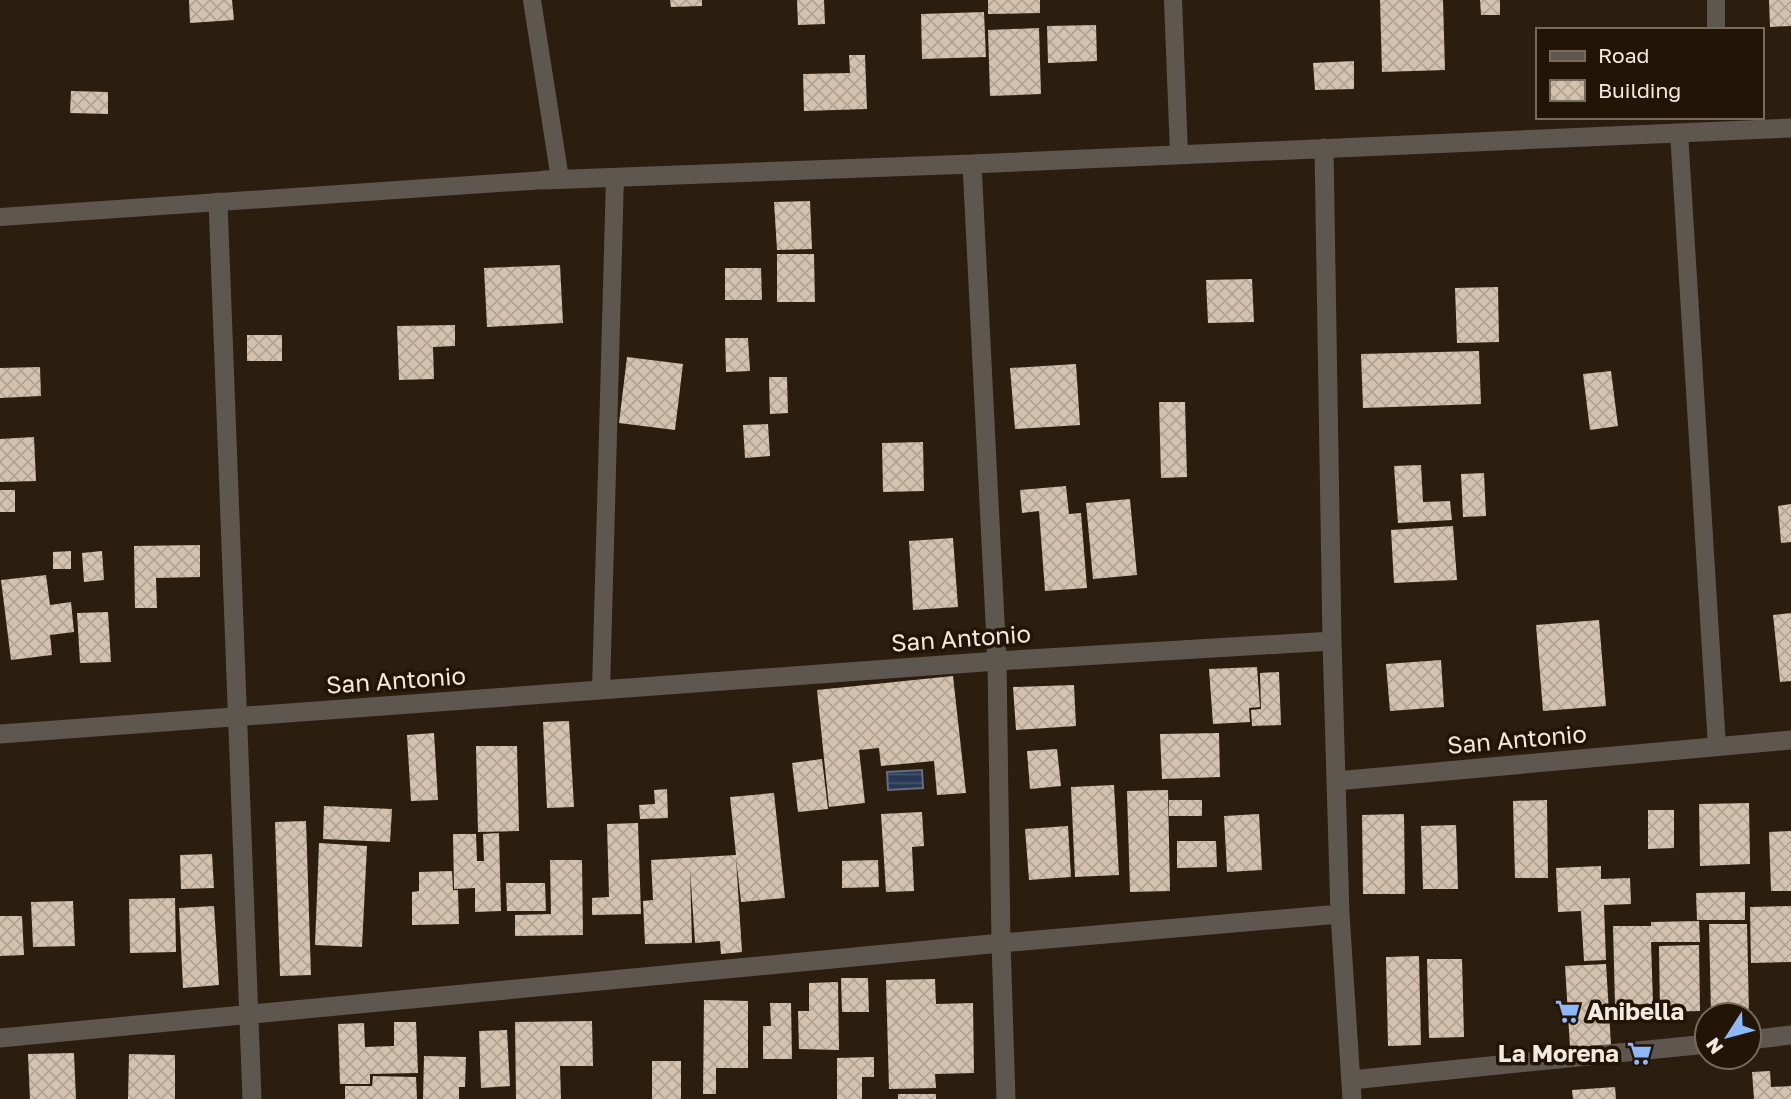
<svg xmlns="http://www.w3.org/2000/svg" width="1791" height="1099" font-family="'Golos Text',sans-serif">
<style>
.water{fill:url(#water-rules);stroke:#646e7e;stroke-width:2}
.building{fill:url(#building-cross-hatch)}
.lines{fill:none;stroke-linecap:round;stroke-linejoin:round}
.service{stroke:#5e5750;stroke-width:18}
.minor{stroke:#5e5750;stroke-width:19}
.labels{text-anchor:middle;stroke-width:7;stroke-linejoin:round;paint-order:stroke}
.street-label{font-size:24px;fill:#f3eadf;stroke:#221505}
.poi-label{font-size:24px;font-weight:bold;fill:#f3eadf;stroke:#221505;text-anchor:start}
</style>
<defs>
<pattern id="water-rules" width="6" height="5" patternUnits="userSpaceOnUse" patternTransform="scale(1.75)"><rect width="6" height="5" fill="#273955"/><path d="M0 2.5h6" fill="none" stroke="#47566d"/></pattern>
<pattern id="building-cross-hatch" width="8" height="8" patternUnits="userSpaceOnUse" patternTransform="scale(1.75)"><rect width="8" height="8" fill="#d4c2ae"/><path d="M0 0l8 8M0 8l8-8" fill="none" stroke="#b1a393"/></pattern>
</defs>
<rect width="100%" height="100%" fill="#2b1e0e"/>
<path class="water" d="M922 770 923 788 888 790 887 772Z"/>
<path class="building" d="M189 0H232L234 20 190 23Z
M670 0H702V6L671 7Z
M797 0H824L825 24 798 25Z
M988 0H1040V13L988 14Z
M1380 0H1443L1445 70 1382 72Z
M1480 0H1500V15H1481Z
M1769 0H1791V26L1770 27Z
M984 12 986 57 922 59 921 14Z
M1096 25 1097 61 1048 63 1047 26Z
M1039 28 1041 94 990 96 988 30Z
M849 55H865L867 109 804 111 803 74 850 73Z
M1354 61V89L1315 90 1313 63Z
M71 91 108 92V114L70 113Z
M810 201 812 249 777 250 774 202Z
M777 254H814L815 302H777Z
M560 265 563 323 487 327 484 268Z
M725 268H761L762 300H725Z
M1252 279 1254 322 1208 323 1206 280Z
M1498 287 1499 342 1457 343 1455 288Z
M455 325V346L433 347 434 379 399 380 397 326Z
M247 335H282V361H247Z
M725 338H748L750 371 726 372Z
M1479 351 1481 404 1363 408 1361 354Z
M627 357 683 364 675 430 619 423Z
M1076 364 1080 425 1015 429 1010 368Z
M40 367 41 396 0 398V368Z
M1611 371 1618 426 1590 430 1583 374Z
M769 377H787L788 413 770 414Z
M1159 402H1185L1187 477 1161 478Z
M768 424 770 456 745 458 743 425Z
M34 437 36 481 0 482V439Z
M923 442 924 491 883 492 882 443Z
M1421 465 1423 502 1450 501 1452 520 1398 523 1394 466Z
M1484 473 1486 516 1463 517 1461 474Z
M1066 486 1069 514 1081 513 1087 588 1045 591 1039 511 1022 513 1020 490Z
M0 490H15V512H0Z
M1130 499 1137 575 1093 579 1086 503Z
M1791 504V542L1781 543 1778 506Z
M1453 526 1457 580 1394 583 1391 530Z
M953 538 958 607 913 610 909 541Z
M200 545V577L156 578 157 608H135L134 546Z
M71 551V569H53V552Z
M102 551 104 580 84 582 82 553Z
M46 575 50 605 71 602 74 632 50 635 52 655 11 660 1 580Z
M108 612 111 662 80 663 77 613Z
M1791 613V681L1780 682 1773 615Z
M1599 620 1606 706 1543 711 1536 625Z
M1441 660 1444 707 1390 711 1386 664Z
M1257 667 1260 707 1249 708 1250 722 1213 724 1209 669Z
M1279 672 1281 725 1252 726 1251 710 1261 709 1260 673Z
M953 676 966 793 937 795 934 761 881 766 879 748 859 750 865 803 829 807 817 690Z
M1074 685 1076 726 1016 730 1013 687Z
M569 721 574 807 547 808 543 722Z
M434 733 438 800 411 801 407 735Z
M1219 733 1220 777 1162 779 1160 734Z
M476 746H517L519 831 478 832Z
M1057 749 1061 786 1030 789 1027 751Z
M822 759 828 809 798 812 792 763Z
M1114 785 1119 875 1075 877 1071 787Z
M667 789 668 818 640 819 639 805 655 804 654 790Z
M1168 790 1170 891 1130 892 1127 791Z
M774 793 785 898 741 902 736 858 742 952 721 954 720 941 695 943 690 870 692 943 645 944 643 901 653 900 651 860 736 855 730 797Z
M1169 800H1202V816H1169Z
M1547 800 1548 878H1515L1513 801Z
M1749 803 1750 864 1700 866 1699 804Z
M324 806 392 809 390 842 323 839Z
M1648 810H1674V848L1648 849Z
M922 812 924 846 912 847 914 891 886 892 881 814Z
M1259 814 1262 870 1227 872 1224 816Z
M1404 814 1405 894H1363L1362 815Z
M306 821 311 975 280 976 275 822Z
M638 823 641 914 592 915V898L609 897 607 824Z
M1456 825 1458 889H1423L1421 826Z
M1068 826 1071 877 1029 880 1025 829Z
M1791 831V891H1771L1769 832Z
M499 833 501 911 475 912V888L454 889 453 834H476L477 861H484L483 834Z
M1177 841H1216L1217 867 1177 868Z
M319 843 367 846 362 947 315 945Z
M212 854 214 888 181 889 180 855Z
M550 860H582L583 935 515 936V915L551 914Z
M878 860 879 887 842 888V861Z
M1601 866V879L1630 878 1631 904 1604 905 1606 960 1584 961 1581 911 1558 912 1556 868Z
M452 871 453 890H458L459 924 412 925V892L419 891V872Z
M506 883H545L546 911H507Z
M1745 892V920H1697L1696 893Z
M175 898 176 952 130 953 129 899Z
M73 901 75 946 33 947 31 902Z
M214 906 219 985 183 988 179 908Z
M1791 906V962L1751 963 1750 907Z
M0 916H22L24 955 0 956Z
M1699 921 1700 942H1651L1653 1004 1615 1005 1613 926H1651V922Z
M1709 924H1747L1749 1014H1711Z
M1699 945 1700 1011 1660 1012 1659 946Z
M1419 956 1421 1045 1388 1046 1386 957Z
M1427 959H1462L1464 1037 1429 1038Z
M1606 964 1611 1045 1570 1047 1565 966Z
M841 978H868L869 1012H842Z
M935 979 936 1004 973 1003 974 1073 935 1074 936 1088 889 1089 886 980Z
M838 982 839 1050 799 1049 798 1011H809V983Z
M704 1000 748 1001V1068H716V1094H703Z
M770 1003H791L792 1059H763V1026H771Z
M592 1021 593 1066H560L561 1099H516L515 1022Z
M394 1022H416L418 1073 370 1074V1084H340L338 1024 364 1023 365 1047 394 1046Z
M507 1030 510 1086 481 1088 479 1031Z
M74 1053 76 1099H30L28 1054Z
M129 1054 175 1055V1099H128Z
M424 1056 466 1057 465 1087H459V1099H423Z
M874 1057V1077H862V1099H837V1058Z
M652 1061H681V1099H652Z
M1770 1071 1771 1087 1791 1086V1099H1754L1752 1072Z
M373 1076 416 1077 417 1099H345V1086H372Z
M1615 1087 1616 1099H1573L1572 1090Z
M898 1094H936V1099H898Z"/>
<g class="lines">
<path class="service" d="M532 0 560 179
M1173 0 1179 154
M1716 30V0
M1679 133 1717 747
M0 217 544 180
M601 690 615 177"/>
<path class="minor" d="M1324 148 1332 641 1336 781 1340 914 1352 1099
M972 164 997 661 1001 943 1006 1099
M544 180 972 164 1791 128
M218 202 252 1099
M0 734 997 661 1332 641
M1336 781 1791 740
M0 1038 1001 943 1340 914
M1749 1040 1791 1035
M1351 1080 1707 1044"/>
</g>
<defs>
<symbol id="supermarket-bare" viewBox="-9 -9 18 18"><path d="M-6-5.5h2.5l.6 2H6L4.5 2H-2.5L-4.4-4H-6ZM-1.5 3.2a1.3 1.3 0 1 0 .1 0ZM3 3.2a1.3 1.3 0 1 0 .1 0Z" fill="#8db9fc" stroke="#221505" stroke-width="2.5" paint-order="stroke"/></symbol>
</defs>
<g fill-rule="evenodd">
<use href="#supermarket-bare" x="1550" y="994" width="35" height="35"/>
<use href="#supermarket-bare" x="1622" y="1036" width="35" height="35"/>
</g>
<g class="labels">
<g class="street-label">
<text transform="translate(961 639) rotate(-4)" y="8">San Antonio</text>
<text transform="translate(396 681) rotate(-4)" y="8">San Antonio</text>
<text transform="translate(1517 740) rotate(-5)" y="8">San Antonio</text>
</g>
<g class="poi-label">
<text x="1587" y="1020">Anibella</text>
<text x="1619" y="1062" text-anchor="end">La Morena</text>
</g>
</g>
<rect x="1536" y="28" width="228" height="91" fill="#221505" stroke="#766a5c" stroke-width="2"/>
<rect x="1550" y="51" width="35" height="10" fill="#5e5750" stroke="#766a5c" stroke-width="2"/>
<text x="1598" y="63" font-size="21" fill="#f3eadf">Road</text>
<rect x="1550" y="80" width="35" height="21" fill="url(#building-cross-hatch)" stroke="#766a5c" stroke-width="2"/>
<text x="1598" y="98" font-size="21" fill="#f3eadf">Building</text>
<g transform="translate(1728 1036) rotate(234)"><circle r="33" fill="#221505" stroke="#766a5c" stroke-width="2"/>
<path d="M0-5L12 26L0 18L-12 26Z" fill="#8db9fc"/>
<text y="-10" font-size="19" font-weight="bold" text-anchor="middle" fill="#f3eadf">N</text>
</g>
</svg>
